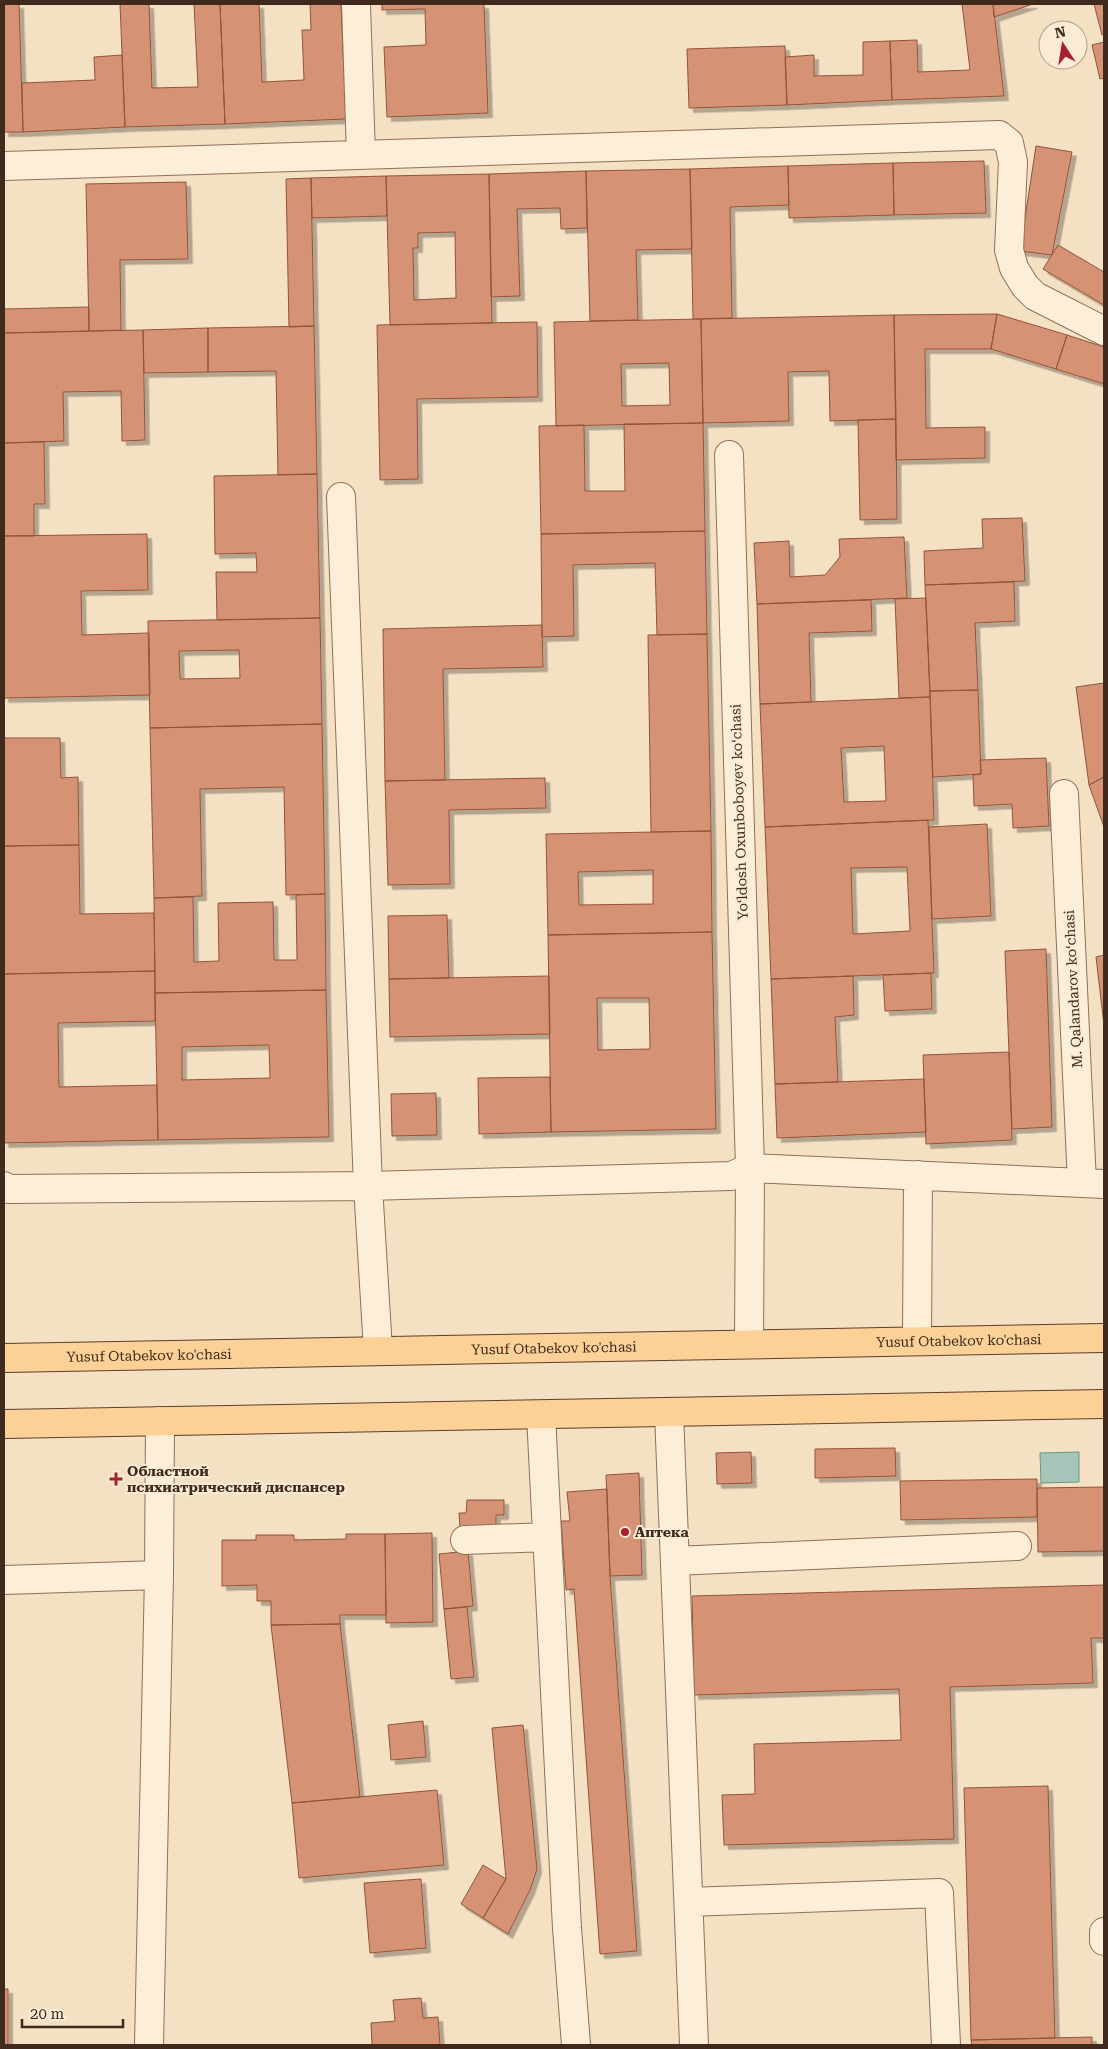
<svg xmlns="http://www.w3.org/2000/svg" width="1108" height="2049" font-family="'Roboto Serif',serif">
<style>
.water{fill:#a6c6b9;stroke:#6b9686}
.building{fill:#d69274;stroke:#935339;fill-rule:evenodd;filter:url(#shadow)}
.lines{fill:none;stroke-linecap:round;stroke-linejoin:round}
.minor-casing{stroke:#916f57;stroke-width:30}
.major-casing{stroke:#5e3e2b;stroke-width:30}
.minor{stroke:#fdeed8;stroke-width:28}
.major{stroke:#fbd197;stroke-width:28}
.poi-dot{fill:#a81f2e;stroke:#faebd4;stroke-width:2}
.labels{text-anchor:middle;stroke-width:4;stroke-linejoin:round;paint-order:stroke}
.street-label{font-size:14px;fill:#3f2a1d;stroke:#faebd4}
.poi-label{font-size:14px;font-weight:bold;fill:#3f2a1d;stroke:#faebd4;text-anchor:start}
</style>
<defs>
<filter id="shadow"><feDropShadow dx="4.5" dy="4.5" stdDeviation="0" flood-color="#0004"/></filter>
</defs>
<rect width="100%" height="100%" fill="#f4e0c3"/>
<path class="water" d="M1079 1452V1482L1041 1483 1040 1453Z"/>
<path class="building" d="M4 4H19L23 132H4Z
M120 4H149L152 88 198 87 194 4H220L225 124 125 127Z
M220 4H259L262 82 304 80 302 30H311L310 4H341L346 119 225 124Z
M382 4H484L488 113 387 117 384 47 426 45 425 9 382 10Z
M962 4H993L1004 96 892 100 890 41 917 40 918 72 970 70Z
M993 4H1033L994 17Z
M1094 4H1104V34L1102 35Z
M890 41 892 100 787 105 785 57 814 55V76L863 75V42Z
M1104 42V78L1100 79 1092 45Z
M785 46 787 105 689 108 687 49Z
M122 55 125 127 23 132 22 83 95 80 94 57Z
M1036 146 1072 152 1052 255 1020 251Z
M984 161 986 213 894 215 893 163Z
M893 163 894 215 789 218 788 166Z
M788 166 789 205 730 207 732 318 693 319 690 169Z
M690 169 692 249 636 250 638 320 590 321 586 171Z
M586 171 587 228 561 229 560 208 517 209 520 296 491 297 489 174Z
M489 174 492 323 390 325 386 176ZM455 232 456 298 414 300 413 248H418V233Z
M386 176 387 216 312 218 311 178Z
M311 178 314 326 289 327 286 179Z
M186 182 188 259 120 260 121 330 89 331 86 184Z
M1058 245 1104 272V305L1043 269Z
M89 307V331L4 333V309Z
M997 314 991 349H925L926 428 985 427V458L896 460 894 315Z
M997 314 1067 335 1056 369 991 349Z
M894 315 896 419 830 421 829 371 788 372 789 421 703 423 701 319Z
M701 319 703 423 556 426 554 322ZM669 363 670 405 622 406 621 364Z
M537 322 538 397 417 399 418 479 380 480 377 325Z
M314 326 317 474 278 475 276 371 208 372V328Z
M208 328V372L144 373 143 330Z
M143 330 145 440 122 441 121 391 63 392 64 441 4 443V333Z
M1067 335 1104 347V384L1056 369Z
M896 419 897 519 860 520 858 420Z
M703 423 705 531 541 534 539 426 584 425 585 491H625L624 424Z
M44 442 45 504H34V536H4V443Z
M317 474 320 618 217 620 216 572H257L256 553 215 554 214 476Z
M1022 518 1025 581 925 585 924 551 983 548 982 519Z
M705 531 707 634 657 635 655 563 573 565 574 636 542 637 541 534Z
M147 534 148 590 81 591 82 635 149 633 150 695 4 698V536Z
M904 537 907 598 757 604 754 543 789 541 790 577 825 575 840 557 839 539Z
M1014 582 1015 621 975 623 978 690 930 691 925 585Z
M926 598 930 697 899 698 895 599Z
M871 600 872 631 809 633 811 702 760 704 757 604Z
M320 618 322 724 150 728 148 621ZM239 650 240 678 180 679 179 651Z
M542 625 543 667 443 669 445 780 385 781 383 629Z
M707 634 711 831 651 832 648 635Z
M1104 683V777L1089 785 1076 687Z
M978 690 981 774 933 777 930 691Z
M930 697 934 820 765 827 760 704ZM884 746 886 801 844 802 841 748Z
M322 724 325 894 286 895 284 787 200 789 202 896 154 898 150 728Z
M4 738H60L61 778 78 777 79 845 4 846Z
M1046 758 1049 826 1013 828 1012 804 974 806 973 775 981 774 980 760Z
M1104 777V827L1089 785Z
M545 778 546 808 449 810 450 884 388 885 385 781Z
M928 820 934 973 771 979 765 827ZM907 867 910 931 853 934 851 868Z
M987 824 991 916 932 919 929 827Z
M711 831 712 932 548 935 546 834ZM653 870V904L579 905 578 872Z
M79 845 80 914 154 913 155 971 4 974V846Z
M325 894 326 990 155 993 154 898 193 897 194 962 219 961 218 903 273 902 274 960H297L296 895Z
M447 915 449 978 389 979 388 916Z
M712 932 716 1129 551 1132 548 935ZM597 998H649L650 1049 598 1050Z
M1046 949 1052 1127 1012 1129 1005 951Z
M1104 955V1025L1096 957Z
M155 971V1021L58 1023 59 1087 157 1085 158 1140 4 1143V974Z
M931 973 932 1009 885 1011 883 975Z
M549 976 550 1034 390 1037 389 979Z
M853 976 854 1015 835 1017 838 1082 775 1084 771 979Z
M326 990 329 1137 158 1140 155 993ZM269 1045 270 1078 182 1080V1047Z
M1009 1052 1012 1140 926 1144 923 1055Z
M550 1077 551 1132 479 1134 478 1078Z
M924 1079 926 1132 777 1138 775 1084Z
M436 1093 437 1135 392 1136 391 1094Z
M895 1448 896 1476 815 1478V1449Z
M751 1452 752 1483 717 1484 716 1453Z
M639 1473 642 1575 610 1576 606 1475Z
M1037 1479V1517L901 1520 900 1481Z
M1104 1487V1551L1038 1552 1037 1488Z
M607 1489 610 1576 637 1951 600 1954 574 1589 566 1590 561 1521H570L567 1492Z
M467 1500H504V1515H496V1527H460L459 1513H466Z
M432 1533 433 1622 386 1623 385 1534Z
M346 1534H385L386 1615H340V1624L271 1625V1601H257V1585L222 1586V1540H256V1535H294V1540L346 1539Z
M468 1551 473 1606 444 1609 439 1554Z
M1104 1585V1638H1091L1093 1683 950 1687 954 1839 724 1845 722 1795 755 1794 754 1744 901 1740 899 1689 694 1695 692 1596Z
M467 1607 474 1677 451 1679 444 1609Z
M340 1624 360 1797 292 1803 271 1625Z
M423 1721 426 1757 391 1760 388 1725Z
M523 1725 537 1869 530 1890 508 1934 483 1918 506 1879 492 1728Z
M1048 1786 1055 2038 971 2040 964 1788Z
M437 1790 444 1865 299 1878 292 1803Z
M483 1865 506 1879 483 1918 461 1904Z
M421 1879 426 1948 370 1953 364 1883Z
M4 1989H8V2045H4Z
M421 1998 423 2018 438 2017 440 2045H372L371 2023 395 2021 393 2000Z
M1092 2037V2045H972L971 2040Z"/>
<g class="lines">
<defs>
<path id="minor" d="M356 4 361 155
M4 166 999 135 1009 143 1013 162 1009 250 1014 268 1025 286 1035 296 1104 331
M729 455 750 1168 749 1344
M341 497 368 1186 378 1350
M1064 794 1082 1183
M4 1186 8 1189 368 1186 731 1176 750 1168 1104 1184
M917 1341 918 1175
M669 1413 694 2045
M541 1415 567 1928 576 2045
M465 1540 547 1537
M675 1561 1017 1546
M4 1580 159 1575 160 1421
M689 1902 939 1893 946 2045
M1104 1932V1941
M149 2045 159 1575"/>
<g id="major">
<path id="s1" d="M4 1358 1104 1338"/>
<path d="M4 1424 1104 1404"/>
</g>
</defs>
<use href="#minor" class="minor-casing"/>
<use href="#major" class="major-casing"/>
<use href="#minor" class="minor"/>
<use href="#major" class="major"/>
</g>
<g class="poi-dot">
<path d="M113.5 1471.5h5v5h5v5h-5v5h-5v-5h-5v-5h5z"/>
<circle cx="625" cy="1532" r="5"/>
</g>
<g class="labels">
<g class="street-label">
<text transform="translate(739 812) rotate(-92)" y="5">Yoʻldosh Oxunboboyev koʻchasi</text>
<text transform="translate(1073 989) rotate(-93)" y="5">M. Qalandarov koʻchasi</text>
<text dy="5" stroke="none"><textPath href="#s1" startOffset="955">Yusuf Otabekov ko'chasi</textPath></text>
<text dy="5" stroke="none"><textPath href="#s1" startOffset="550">Yusuf Otabekov ko'chasi</textPath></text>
<text dy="5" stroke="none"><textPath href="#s1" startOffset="145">Yusuf Otabekov ko'chasi</textPath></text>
</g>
<g class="poi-label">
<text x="127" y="1476">Областной<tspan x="127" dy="16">психиатрический диспансер</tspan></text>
<text x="635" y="1537">Аптека</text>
</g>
</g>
<rect width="1108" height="2049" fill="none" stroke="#3f2a1d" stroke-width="10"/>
<g transform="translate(1063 45) rotate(348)"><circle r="24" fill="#faebd4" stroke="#af9e8b"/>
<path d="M0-4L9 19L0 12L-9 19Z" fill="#a81f2e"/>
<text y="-8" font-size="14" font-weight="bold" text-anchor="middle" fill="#3f2a1d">N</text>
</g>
<path d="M22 2019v8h101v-8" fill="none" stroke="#3f2a1d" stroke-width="2.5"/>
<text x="30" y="2019" font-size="15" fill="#3f2a1d" stroke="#faebd4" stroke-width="4" paint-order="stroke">20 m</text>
</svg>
